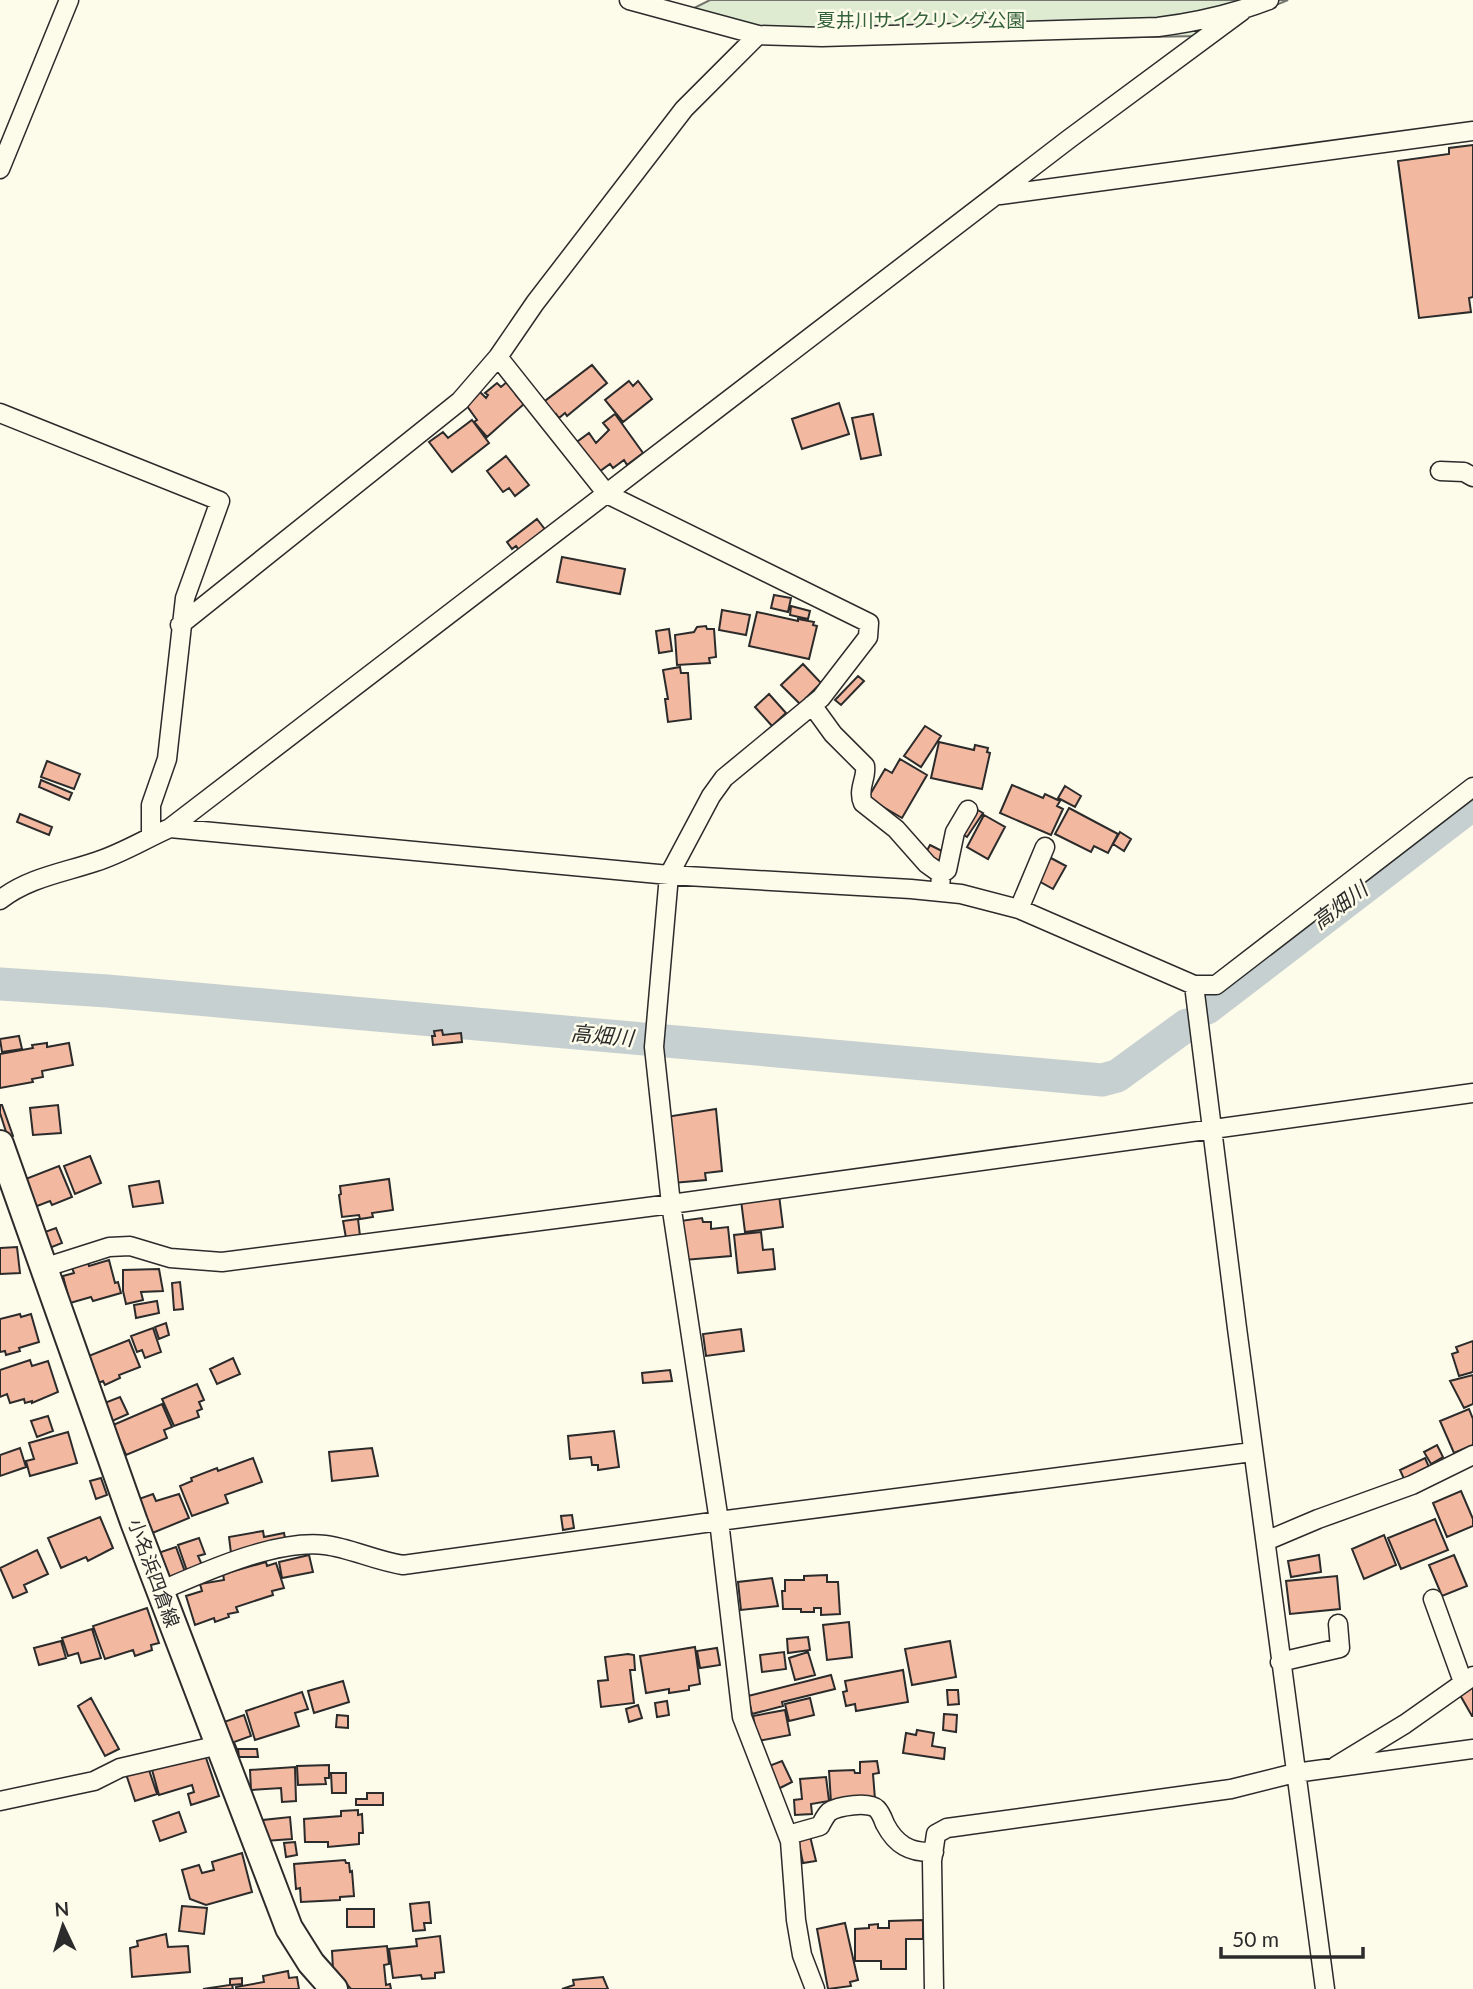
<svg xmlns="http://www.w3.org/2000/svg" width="1473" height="1989" font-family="Lato,'Noto Sans JP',sans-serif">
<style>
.green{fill:#deebd1;stroke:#74746e;stroke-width:2}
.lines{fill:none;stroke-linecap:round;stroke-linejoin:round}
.river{stroke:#c7d0d0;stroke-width:33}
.building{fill:#f2b8a0;stroke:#2b2b2b;stroke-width:2}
.minor-casing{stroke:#2b2b2b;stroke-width:21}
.primary-casing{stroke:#2b2b2b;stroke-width:30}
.minor{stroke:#fdfbea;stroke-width:18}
.primary{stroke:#fdfbea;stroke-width:26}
.labels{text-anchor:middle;stroke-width:5;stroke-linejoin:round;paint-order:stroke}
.park-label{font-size:19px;fill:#34623c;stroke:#fdfbea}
.street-label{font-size:19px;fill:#2b2b2b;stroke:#fdfbea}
.water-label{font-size:21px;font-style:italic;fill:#2b2b2b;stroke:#fdfbea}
</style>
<rect width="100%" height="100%" fill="#fdfbea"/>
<path class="green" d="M710 0H1288L1202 36 816 43 680 15Z"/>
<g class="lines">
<path class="river" d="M0 984 107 991 1102 1080 1117 1076 1187 1025
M1207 1008 1473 804"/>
</g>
<path class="building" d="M1473 145V297L1469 298 1471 312 1419 318 1398 161 1449 154V148Z
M592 365 607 383 567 416 565 413 559 418 556 414 552 418 541 404Z
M508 381 519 392 516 395 524 404 487 437 474 422 477 420 467 406 480 392 486 398 488 395 485 393 497 383 501 387Z
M629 381 633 386 638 381 652 399 623 422 605 400Z
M839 403 849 434 802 449 792 419Z
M615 414 643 453 627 465 624 460 613 468 610 464 596 474 574 444 589 433 596 443 609 430 603 423Z
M873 414 881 455 861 459 852 418Z
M472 420 489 443 452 472 429 442 443 432 448 438Z
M506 456 529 485 515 496 509 488 503 492 487 471Z
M537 519 547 532 521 553 516 546 512 549 507 542Z
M562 557 625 569 620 594 557 582Z
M774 595 791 598 788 612 771 608Z
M791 606 810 611 808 619 790 615Z
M722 610 750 615 746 635 719 630Z
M757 612 798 621V619L814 622 813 625 817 626 809 659 749 646Z
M706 626 707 629H714L716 657 709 658 710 663 677 665 675 635 694 632 697 627Z
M669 629 672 651 659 653 656 631Z
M803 664 821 683 800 704 781 685Z
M680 667 681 673H688L691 719 668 722 665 699H668L663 670Z
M858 676 864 681 841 705 835 700Z
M769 694 786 713 772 726 755 707Z
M925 726 941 736 921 767 904 756Z
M939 742 974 750 975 745 988 748 987 752 990 753 982 789 931 778Z
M900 759 927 775 902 818 868 798 885 769 892 773Z
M47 761 80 774 74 789 41 777Z
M41 780 72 793 69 800 39 787Z
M1012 785 1043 798 1045 794 1060 801 1057 806 1063 809 1051 835 1000 813Z
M1065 786 1081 796 1075 807 1058 798Z
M974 808 983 813 967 837 959 832Z
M1069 808 1118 834 1108 853 1094 846 1091 852 1055 834Z
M20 814 52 827 49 835 17 822Z
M984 815 1005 827 988 859 967 847Z
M1120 832 1131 839 1124 851 1113 844Z
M930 845 944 852 939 864 924 856Z
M1049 857 1066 866 1053 889 1037 880Z
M442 1030 443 1035 461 1033 462 1042 433 1045 432 1036H435L434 1031Z
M19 1036 22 1049 2 1052 0 1039Z
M47 1043V1047L69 1043 73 1065 42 1071 43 1077 32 1079 33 1082 0 1088V1054L33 1048 32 1045Z
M0 1105H2L13 1136 8 1138 0 1113Z
M58 1105 61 1133 33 1135 30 1108Z
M716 1109 722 1171 705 1173 706 1180 673 1183 666 1117Z
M90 1156 101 1183 75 1194 64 1166Z
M59 1166 72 1197 52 1205 50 1201 32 1208 23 1180Z
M389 1179 393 1210 372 1213 373 1217 360 1219 359 1215 342 1217 339 1195 341 1194 340 1186Z
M159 1181 163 1203 133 1207 129 1186Z
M779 1195 783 1227 745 1232 741 1200Z
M702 1218 703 1222H711V1229L728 1227 731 1256 684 1260 680 1221Z
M358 1219 360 1236 346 1238 343 1221Z
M56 1228 62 1243 47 1249 42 1233Z
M761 1232 763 1250 773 1249 775 1269 738 1273 734 1235Z
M17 1247 20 1273 0 1274V1248Z
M109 1260 115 1283 118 1282 121 1293 93 1301 91 1297 70 1303 63 1276 74 1273 72 1268 88 1263 89 1266Z
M159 1269 163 1291 141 1292 143 1300 126 1304 123 1291V1270Z
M180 1282 183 1309 174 1310 172 1283Z
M157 1301 159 1313 136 1318 134 1305Z
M20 1314 21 1317 31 1314 39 1342 19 1348 20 1351 6 1355 5 1351 0 1352V1319Z
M166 1323 169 1335 159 1339 155 1327Z
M153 1328 161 1352 145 1358 142 1350 137 1352 131 1336Z
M741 1329 744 1351 706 1356 703 1334Z
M129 1340 140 1367 119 1375 120 1378 105 1385 103 1381 96 1384 86 1357Z
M1473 1341V1372L1459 1376 1452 1354 1458 1352 1456 1347Z
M233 1358 240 1374 217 1384 210 1369Z
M30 1360 32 1366 48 1361 58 1392 32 1403V1401L25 1403 24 1399 10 1403 7 1394 0 1397V1370Z
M670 1370 672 1381 643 1383 642 1373Z
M1473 1375V1404L1464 1408 1450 1381Z
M197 1384 204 1400 199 1402 202 1409 197 1411 199 1417 174 1426 162 1399Z
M120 1397 128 1414 110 1422 102 1404Z
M162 1404 172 1427 164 1430 167 1438 126 1455 113 1425Z
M1469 1409 1473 1419V1445L1454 1453 1440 1421Z
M48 1416 53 1431 37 1437 31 1421Z
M614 1431 619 1467 598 1470V1465H592L591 1457 570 1459 568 1436Z
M68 1432 77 1463 30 1476 26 1461 34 1459 29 1443Z
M1437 1445 1443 1457 1431 1464 1424 1452Z
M20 1448 26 1467 0 1476V1455Z
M372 1448 378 1476 332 1481 329 1452Z
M253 1458 262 1482 225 1495 228 1503 192 1516 180 1486 192 1481 191 1478 217 1468 218 1471Z
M1425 1458 1429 1467 1404 1479 1400 1470Z
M101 1478 107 1495 96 1499 90 1481Z
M1461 1491 1473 1519V1526L1447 1537 1433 1503Z
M153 1494 156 1501 179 1494 189 1518 150 1534 136 1500Z
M572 1515 574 1528 563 1530 561 1516Z
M100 1517 113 1548 88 1561 86 1557 61 1568 48 1538Z
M1435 1519 1448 1550 1401 1569 1388 1538Z
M263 1531 264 1537 284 1533 286 1543 231 1553 229 1537Z
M1384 1535 1396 1565 1364 1579 1352 1549Z
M199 1538 205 1554 198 1556 202 1565 187 1571 178 1545Z
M176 1547 185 1572 165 1579 155 1554Z
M37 1550 48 1574 24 1585 27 1592 13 1598 0 1568Z
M309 1555 313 1572 282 1578 279 1562Z
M1319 1555 1321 1572 1291 1577 1288 1561Z
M1454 1555 1467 1586 1442 1596 1429 1565Z
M266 1562 267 1566 276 1563 284 1588 272 1591 273 1595 236 1607 238 1612 228 1614 229 1617 215 1622 214 1618 195 1625 186 1596 202 1591 200 1584 224 1580 223 1574Z
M827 1575V1582H838L840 1614 821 1615V1608H814V1612H801V1609H783L782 1591H785V1580H804V1576Z
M1337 1576 1340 1609 1290 1614 1286 1581Z
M772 1578 778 1606 741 1610 738 1582Z
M147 1608 159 1643 151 1645 152 1650 135 1656 133 1650 105 1659 93 1626Z
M849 1622 852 1657 827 1660 823 1625Z
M92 1629 101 1658 81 1663 78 1653 68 1656 62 1638Z
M808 1637 810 1650 788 1653 787 1639Z
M61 1641 66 1658 39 1665 34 1648Z
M950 1641 956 1677 912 1685 905 1649Z
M695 1647 700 1684 689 1686V1690L669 1693V1689L646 1693 640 1656Z
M717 1648 720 1665 700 1668 697 1651Z
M784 1652 786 1669 762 1672 760 1655Z
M808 1652 815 1675 795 1680 789 1658Z
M628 1654 634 1655 635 1670H630L634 1703 601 1707 598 1681 608 1680 605 1657Z
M903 1670 908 1702 856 1711 855 1704 846 1706 843 1692 847 1691 845 1681Z
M831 1675 835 1689 782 1702 783 1706 752 1714 748 1696Z
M343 1681 349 1702 314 1713 308 1691Z
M1473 1687V1716H1472L1460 1695Z
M947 1690H958L959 1704 948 1705Z
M302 1692 308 1709 295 1713 299 1726 255 1740 246 1711Z
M91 1698 119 1749 105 1756 78 1706Z
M810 1698 814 1715 789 1721 785 1704Z
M667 1701 669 1715 657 1717 655 1703Z
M638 1705 642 1718 629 1722 626 1709Z
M785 1710 790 1735 758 1741 753 1716Z
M944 1714 957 1715 956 1732 943 1730Z
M244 1715 251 1736 234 1742 238 1752 231 1754 221 1723Z
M337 1715 348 1716V1728L336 1727Z
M917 1730 934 1733 932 1746 945 1748 944 1759 903 1753 906 1733 916 1735Z
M238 1749H257L258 1757H239Z
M205 1755 219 1796 191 1805 188 1794 194 1792 192 1785 159 1795 151 1766Z
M782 1761 792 1782 778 1789 769 1766Z
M877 1761 879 1773 873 1774 875 1799 831 1802 829 1771 854 1770 855 1773H860V1762Z
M329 1765V1778H325L326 1784 298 1785 297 1766Z
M148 1767 157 1794 135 1801 126 1774Z
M295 1767 296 1801 282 1802 281 1788 251 1790 250 1770Z
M331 1773H346V1793H332Z
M826 1777 829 1801 811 1804 812 1814 795 1815 794 1800 802 1799 800 1779Z
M367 1793H383V1805H356V1799H367Z
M358 1810V1815L362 1814 363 1833H359V1844L328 1847V1842H305L304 1819 341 1816V1811Z
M179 1812 186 1832 160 1841 153 1821Z
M290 1817 292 1839 265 1841 263 1820Z
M810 1836 816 1861 803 1863 798 1839Z
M295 1842 297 1855 286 1857 284 1843Z
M242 1853 252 1892 206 1905 190 1899 182 1870 199 1865 202 1873 214 1870 212 1862Z
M345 1860 346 1863H349L350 1872 352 1871 354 1896 340 1897V1900L301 1902 300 1888 296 1889 294 1864Z
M429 1902 431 1923H424L425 1930 413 1931 410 1904Z
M182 1906 207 1908 204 1934 179 1931Z
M347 1909H374V1927H347Z
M923 1920V1939H906V1969H881V1961H855V1929L869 1928V1925L878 1924V1928H889V1921Z
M845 1923 858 1980 850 1982 851 1986 828 1989 817 1929Z
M166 1934 168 1947 188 1946 190 1972 132 1977 130 1948 138 1946 137 1941Z
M440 1936 444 1972 435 1973V1978L422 1979 421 1975 393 1978 389 1949 417 1946 416 1939Z
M387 1946 389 1964 384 1965 386 1985 390 1984 391 1989H351L333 1969 332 1951Z
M288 1971 289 1978 297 1977 299 1989H236V1987L264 1982 263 1976Z
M603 1977 608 1989H562L574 1985 573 1980Z
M242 1978V1984L232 1985 233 1989H203L230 1985V1979Z"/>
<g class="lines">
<defs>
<path id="minor" d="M629 0 758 35 822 37 1158 27C1197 22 1233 14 1269 0
M0 169 69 0
M1000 195 1473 131
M498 357 607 494 869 623 868 637 821 698 724 778 711 796 669 875 654 1047 671 1204 719 1521 742 1717 790 1841 796 1920 802 1955 815 1989
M0 413 220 501 185 598 167 759 151 805V836
M1440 471 1464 472 1473 477
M180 625 460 401 498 357 535 303 684 109 758 35
M812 705 833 734 865 766C867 778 857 790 863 803L896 829 927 864 941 874 940 891
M170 828 669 875 911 889 961 894 1019 909 1194 985
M941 874 947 870 955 832 968 810
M0 900C28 878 62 873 95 862 121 854 145 839 170 828L1069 139 1242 11
M1019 909 1045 847
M43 1268 109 1247 130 1246 170 1258 222 1262 671 1204 1473 1093
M1266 1541 1318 1519 1412 1485 1473 1455
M160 1591C204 1572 276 1539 325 1545 350 1548 376 1561 403 1565L719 1521 1252 1452
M1433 1599 1463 1682
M1280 1662 1340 1648 1338 1624
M1336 1766 1405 1724 1473 1676
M0 1801 94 1781 120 1768 219 1745
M788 1835 820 1826C823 1821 825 1816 829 1812 838 1806 869 1801 877 1809 881 1813 883 1819 885 1824 896 1845 910 1853 934 1852
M934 1989 932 1861 936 1834 947 1828 1231 1789 1295 1773 1473 1749
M1325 1989C1279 1655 1235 1320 1194 985H1216L1473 787"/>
<path id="primary" d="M0 1144 134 1522 289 1928 311 1963 334 1989"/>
</defs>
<use href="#minor" class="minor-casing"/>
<use href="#primary" class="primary-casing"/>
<use href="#minor" class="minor"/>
<use href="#primary" class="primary"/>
</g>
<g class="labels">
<g class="park-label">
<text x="921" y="27">夏井川サイクリング公園</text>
</g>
<g class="street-label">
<text transform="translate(154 1573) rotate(70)" y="7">小名浜四倉線</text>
</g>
<g class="water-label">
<text transform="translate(1340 906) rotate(-37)" y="7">高畑川</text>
<text transform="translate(602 1036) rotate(5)" y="7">高畑川</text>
</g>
</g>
<g transform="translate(63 1926) rotate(356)" stroke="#fdfbea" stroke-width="5" paint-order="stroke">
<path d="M0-5L12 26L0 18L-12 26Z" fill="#2b2b2b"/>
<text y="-10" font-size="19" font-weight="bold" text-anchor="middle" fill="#2b2b2b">N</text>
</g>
<path d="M1221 1947v10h142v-10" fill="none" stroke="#2b2b2b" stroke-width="3.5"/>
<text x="1232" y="1947" font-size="21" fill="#2b2b2b" stroke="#fdfbea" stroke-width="5" paint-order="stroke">50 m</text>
</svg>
